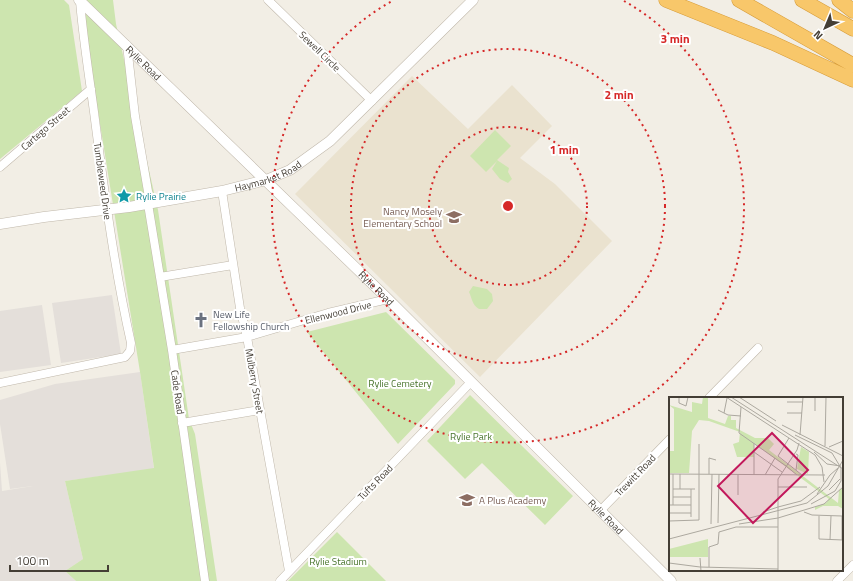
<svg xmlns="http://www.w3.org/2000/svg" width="853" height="581" font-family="'Titillium Web',sans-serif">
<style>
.industrial{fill:#e4dfda}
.education{fill:#eae2cf}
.green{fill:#cde5af}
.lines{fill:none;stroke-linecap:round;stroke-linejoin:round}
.minor-casing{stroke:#c0b8ab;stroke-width:9}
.tertiary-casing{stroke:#c0b8ab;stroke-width:11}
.motorway-casing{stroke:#d69c3a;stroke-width:15}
.minor{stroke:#fff;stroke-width:8}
.tertiary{stroke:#fff;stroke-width:10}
.motorway{stroke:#f8c76a;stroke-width:14}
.ring{fill:none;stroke:#d62828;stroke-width:2;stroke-dasharray:2 4}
.labels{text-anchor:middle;stroke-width:4;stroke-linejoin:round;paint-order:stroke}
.street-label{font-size:10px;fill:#443e35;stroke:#fff}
.culture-label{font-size:10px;fill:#0d838f;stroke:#fff;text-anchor:start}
.education-label{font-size:10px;fill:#785e54;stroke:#fff;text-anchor:end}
.worship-label{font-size:10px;fill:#5b616d;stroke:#fff;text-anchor:start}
.park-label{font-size:10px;fill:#47732b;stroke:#fff}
.inset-road{fill:none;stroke:#aca89f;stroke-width:1}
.view{fill:#c2185b;fill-opacity:0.15;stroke:#c2185b;stroke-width:2}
.inset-edge{fill:none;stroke:#443e35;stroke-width:2}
.centre{fill:#d62828;stroke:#fff;stroke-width:2}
.ring-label{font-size:12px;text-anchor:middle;font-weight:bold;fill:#d62828;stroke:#fff;stroke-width:4;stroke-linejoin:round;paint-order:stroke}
</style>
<rect width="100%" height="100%" fill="#f2eee5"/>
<path class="industrial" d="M112 295 121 354 61 363 52 303Z
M42 305 51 365 0 372V311Z
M140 372 154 469 65 481 83 559 65 571 76 581H0V463L2 491 33 486 10 489 0 424V400L55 384Z"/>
<path class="education" d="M412 76 468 129 512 85 552 126 520 158 555 184 612 241 480 377 295 194Z"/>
<path class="green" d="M0 0H64L69 5 82 91 0 159Z
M80 0H113L116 24 158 210 189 419 195 434 217 581H76L65 571 83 559 65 481 154 468 140 372Z
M495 130 511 146 497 160 509 168 508 172 512 179 508 183 500 179 492 169 497 161 486 172 470 156Z
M473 286 487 289 492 294 493 301 487 309H479C472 305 472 298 469 292Z
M386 312 455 380V384L398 444 307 332Z
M470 395 573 496 545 525 482 463 465 479 427 441Z
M337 532 386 581H288Z"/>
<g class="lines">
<defs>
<path id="minor" d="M268 0 372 101
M127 45 135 116 150 203
M0 167 91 89
M222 191 240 308 247 337 289 571
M148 204 172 350 205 581
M160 277 233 265
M172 350 247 337 328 313 388 299
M0 383 125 357 130 351 131 343C114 267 104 190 94 112 89 75 83 38 80 1
M709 398 758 348
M182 423 260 410
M600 511 670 439
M280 581 471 382
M837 581 853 565"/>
<g id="tertiary">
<path id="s1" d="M79 0 388 299 671 581"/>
<path id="s2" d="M0 224 44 217 129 207 222 191 266 180 290 170 330 141 473 0"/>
</g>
<path id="motorway" d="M666 0 773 43 853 80
M739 0 853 65
M802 0 853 29
M839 0 853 11"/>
</defs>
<use href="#minor" class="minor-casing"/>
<use href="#tertiary" class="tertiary-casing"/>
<use href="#motorway" class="motorway-casing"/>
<use href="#minor" class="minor"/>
<use href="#tertiary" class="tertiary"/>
<use href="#motorway" class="motorway"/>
</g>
<g class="ring">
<circle cx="508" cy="206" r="79"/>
<circle cx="508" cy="206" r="157"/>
<path d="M624 1A236 236 0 1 1 392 1"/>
</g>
<defs>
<symbol id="sight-bare" viewBox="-9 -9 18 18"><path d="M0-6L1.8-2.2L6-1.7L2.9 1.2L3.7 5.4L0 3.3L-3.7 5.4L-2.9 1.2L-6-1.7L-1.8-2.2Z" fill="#0f9aa8" stroke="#fff" stroke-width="2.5" paint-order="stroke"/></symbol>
<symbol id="school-bare" viewBox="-9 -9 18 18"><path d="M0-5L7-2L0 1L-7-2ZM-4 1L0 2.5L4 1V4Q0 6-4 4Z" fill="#8d6e63" stroke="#fff" stroke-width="2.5" paint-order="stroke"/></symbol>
<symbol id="church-bare" viewBox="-9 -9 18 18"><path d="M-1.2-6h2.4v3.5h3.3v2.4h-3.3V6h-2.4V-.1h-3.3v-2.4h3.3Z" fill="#6b7280" stroke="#fff" stroke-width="2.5" paint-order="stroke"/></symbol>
</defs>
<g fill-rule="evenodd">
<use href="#sight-bare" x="113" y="185" width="22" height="22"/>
<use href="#school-bare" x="443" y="206" width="22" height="22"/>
<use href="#church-bare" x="190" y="309" width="22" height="22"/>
<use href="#school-bare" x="456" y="489" width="22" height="22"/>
</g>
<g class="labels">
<g class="street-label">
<text transform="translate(320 51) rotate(44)" y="4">Sewell Circle</text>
<text dy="4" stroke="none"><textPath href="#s1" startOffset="90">Rylie Road</textPath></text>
<text transform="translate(45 128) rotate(-41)" y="4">Cartego Street</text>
<text dy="4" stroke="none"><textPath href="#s2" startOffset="273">Haymarket Road</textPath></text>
<text transform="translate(103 181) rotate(82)" y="4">Tumbleweed Drive</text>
<text dy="4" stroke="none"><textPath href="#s1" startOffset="414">Rylie Road</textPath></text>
<text transform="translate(338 312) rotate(-14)" y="4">Ellenwood Drive</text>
<text transform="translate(255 381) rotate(80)" y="4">Mulberry Street</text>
<text transform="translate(178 392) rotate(82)" y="4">Cade Road</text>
<text transform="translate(635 475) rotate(-46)" y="4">Trewitt Road</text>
<text transform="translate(375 482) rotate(-46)" y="4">Tufts Road</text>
<text dy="4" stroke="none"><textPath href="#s1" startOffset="738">Rylie Road</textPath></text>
</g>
<g class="culture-label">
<text x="136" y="200">Rylie Prairie</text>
</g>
<g class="education-label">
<text x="442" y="215">Nancy Mosely<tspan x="442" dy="12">Elementary School</tspan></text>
<text x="479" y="504" text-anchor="start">A Plus Academy</text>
</g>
<g class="worship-label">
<text x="213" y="318">New Life<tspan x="213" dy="12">Fellowship Church</tspan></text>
</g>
<g class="park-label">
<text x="400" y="387">Rylie Cemetery</text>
<text x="471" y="440">Rylie Park</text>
<text x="338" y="565">Rylie Stadium</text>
</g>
</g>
<g transform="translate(669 397)">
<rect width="174" height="174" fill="#f2eee5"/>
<path d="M34 0H39V21L56 27 59 19H62V23H67V31L86 41H99L105 47 100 53 169 106 170 93 174 91V112L169 109H154L146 113V110L157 106 160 102 85 46V60H68L64 47 70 45 71 35 40 24 30 23 23 34 20 76H0V54H5V12L0 8 23 15V5L33 7ZM132 50 140 55 139 77 128 72ZM39 142V160H0V152Z" fill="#cde5af"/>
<path class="inset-road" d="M10 0V6L17 9 19 0M57 0 146 58 153 70 155 85M62 0 174 72M70 0 107 24M118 5H134M72 10 70 36 117 69M49 13 59 18 72 19M146 14V0M55 16 58 1M118 16H133M113 28 174 59M126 38 163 56 172 71V84L166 94 142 107M131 38 134 0M120 41 109 59 133 78M85 46V78M156 49 157 0M160 50 174 44M85 55 113 75M145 55 158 67 172 69M127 57 129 58 127 73M117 69 128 78M0 77 156 78M4 77V108M40 77V61L47 63M96 78 106 61M109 90H138M4 92H26M11 92V77M22 92V120M160 93 171 82M148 97 161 78 169 71M69 98V78M4 100H22M0 108H22M109 110 132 104 151 90M94 115 109 110M135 115 143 118 173 119V143M0 116H22M150 119V142L174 143M109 121 155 107 174 90M0 124 30 123V47M49 126 50 77M42 127 43 77M70 127 109 121M0 142 138 106 159 89 174 63M161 143 162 119M31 161 32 174M0 166 31 170 109 172M40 170V150L49 147 50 135 67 130H109M109 174V82L128 53 130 46"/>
<path class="view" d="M103 36 139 73 84 126 49 89Z"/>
<rect width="174" height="174" class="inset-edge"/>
</g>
<circle cx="508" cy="206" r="6" class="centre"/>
<g class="ring-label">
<text x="675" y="43">3 min</text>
<text x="619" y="99">2 min</text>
<text x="564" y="154">1 min</text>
</g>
<g transform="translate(825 28) rotate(224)" stroke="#ffffff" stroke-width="3" paint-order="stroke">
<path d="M0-3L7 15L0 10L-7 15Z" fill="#443e35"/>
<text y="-6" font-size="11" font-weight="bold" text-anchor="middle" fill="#443e35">N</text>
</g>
<path d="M10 565v6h98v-6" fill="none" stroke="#443e35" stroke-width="2"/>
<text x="16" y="565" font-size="12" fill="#443e35" stroke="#ffffff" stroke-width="3" paint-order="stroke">100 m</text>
</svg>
